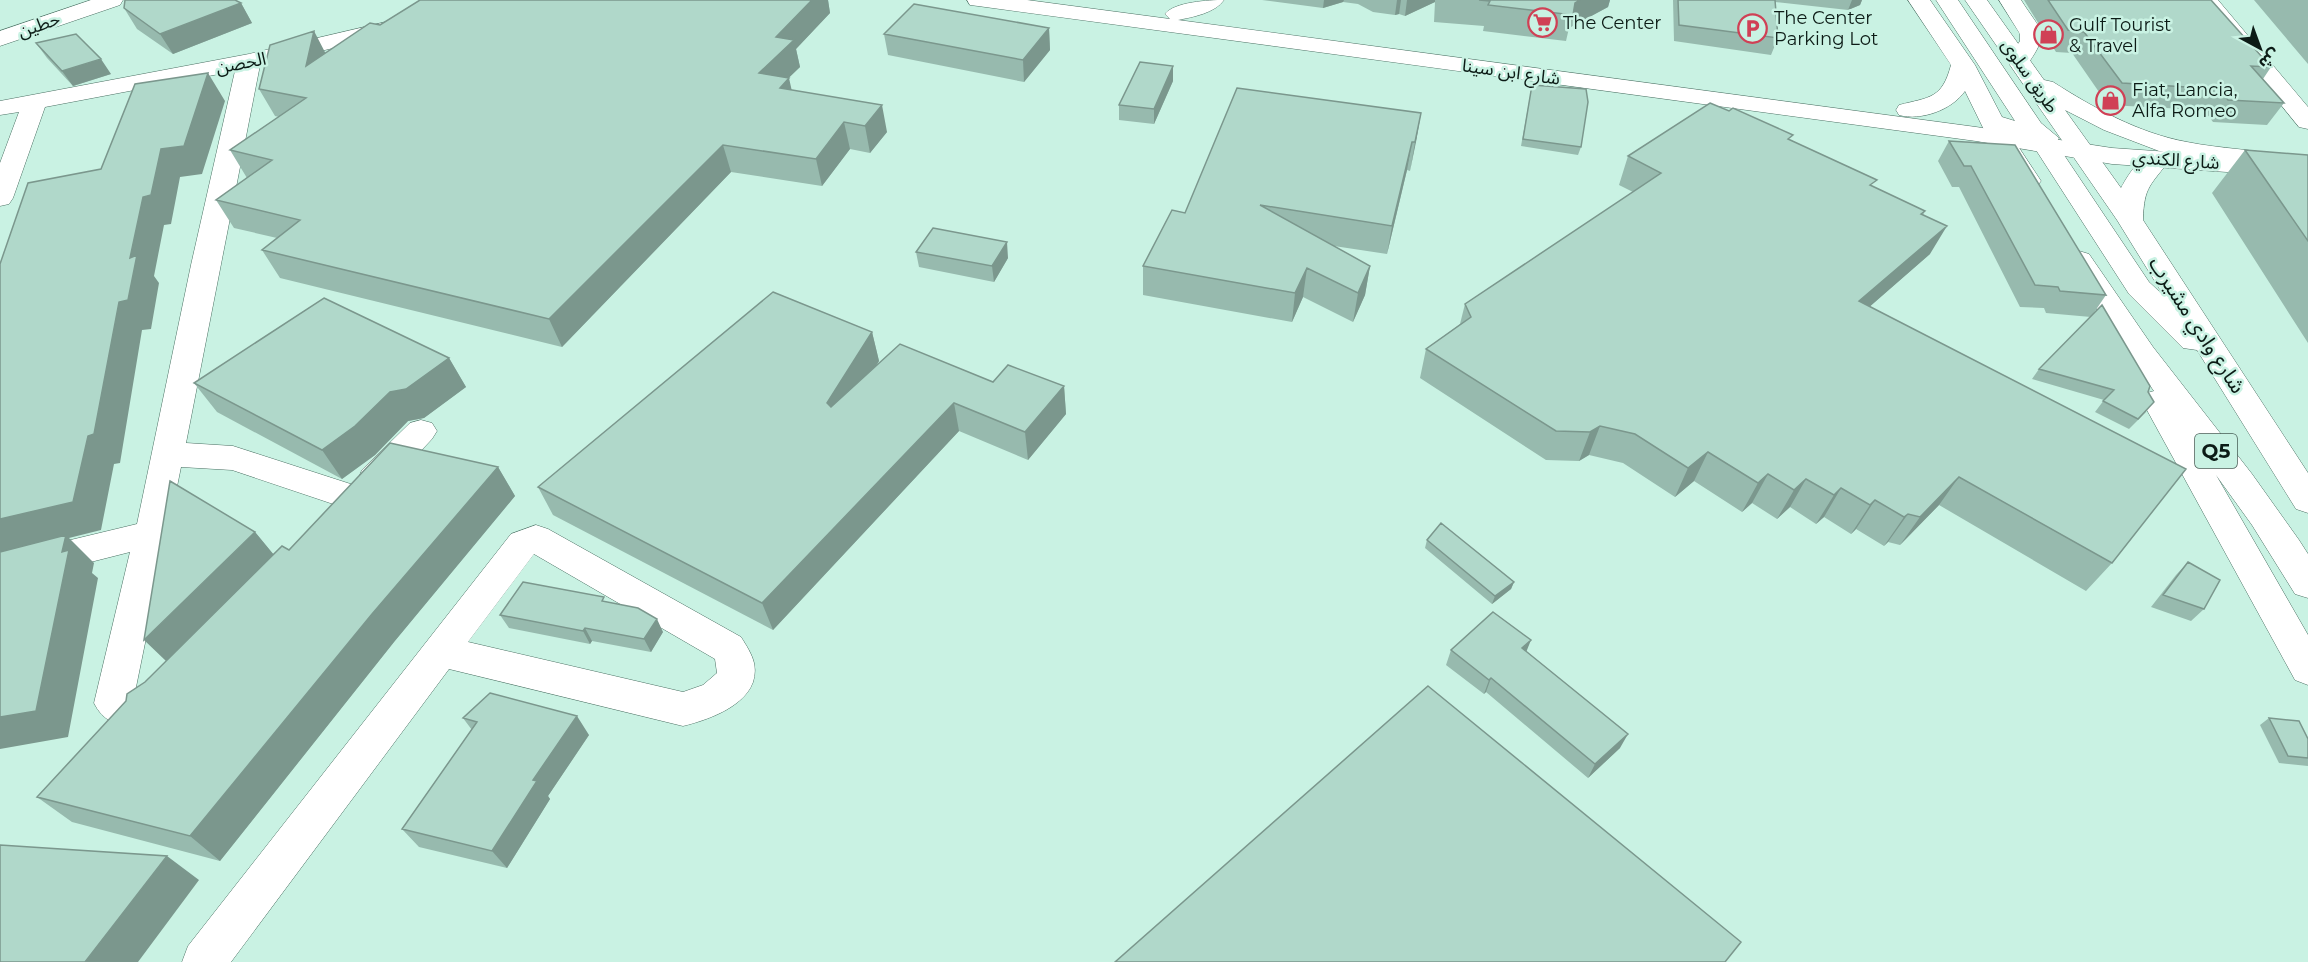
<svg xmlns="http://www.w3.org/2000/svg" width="2308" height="962" font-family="Montserrat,'Noto Sans Arabic',sans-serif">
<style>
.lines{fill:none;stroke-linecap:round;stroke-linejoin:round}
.minor-casing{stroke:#4b7063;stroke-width:1}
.major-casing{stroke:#4b7063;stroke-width:1}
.minor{fill:#fff;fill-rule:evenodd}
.major{fill:#fff;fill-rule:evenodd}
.wall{fill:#97baae}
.shaded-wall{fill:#7b978d}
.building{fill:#b0d8ca;stroke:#7b978d;stroke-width:1.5}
.labels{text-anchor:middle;stroke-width:5;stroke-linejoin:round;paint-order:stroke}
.far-poi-label{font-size:18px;fill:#0c1b16;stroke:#c9f2e3;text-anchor:start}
.far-street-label{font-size:18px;fill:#0c1b16;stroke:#c9f2e3}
.shield{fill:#c9f2e3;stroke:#455c54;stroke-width:1.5}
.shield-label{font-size:20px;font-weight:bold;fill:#0c1b16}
.street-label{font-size:21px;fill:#0c1b16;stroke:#c9f2e3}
</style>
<rect width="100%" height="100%" fill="#c9f2e3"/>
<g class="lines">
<defs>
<path id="minor" d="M91 0H123L120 5 0 46V31Z
M967 0H1027L1170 19 1165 14C1174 2 1209 0 1224 0 1215 13 1193 17 1178 20L1976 127 2112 148 2227 156 2308 157V173L2227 172 2112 164 1976 141 978 6 970 5Z
M1999 0H2021C2041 32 2051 31 2027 65L2019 67 2011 65 2007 60 2020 41V34Z
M2196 0H2218L2308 107V129L2299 127Z
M386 22 394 24 397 29 394 34 260 65 186 443 233 446 366 489 371 498 366 507 354 511 232 470 181 467 135 692C150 682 154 678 171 684L177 696C161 729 112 740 94 703L130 552 0 585V557L137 524 191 265 235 71 45 107 13 198 9 204 0 206V163L19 112 0 115V101L249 54Z
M421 420 432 423 437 431 432 439 386 488 374 491 362 488 358 479 362 470 410 423Z
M536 525 548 529 741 637C746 645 752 654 754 663 762 701 712 719 683 726L449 669 231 962H182L188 946 511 534ZM534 554 715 659 717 673 703 685 683 692 468 642Z"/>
<path id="major" d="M1908 0H1930L1975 65 2002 117 2015 121 1936 0H1958L2041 123 2059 138 2056 143 2149 282 2164 296 2117 220 1965 0H1987L2044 80 2053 82C2094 108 2138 133 2187 142 2221 149 2257 149 2291 158L2295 163 2291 168 2282 171 2199 160 2159 151 2104 130 2065 110 2121 188C2130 171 2145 148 2166 154L2170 159C2151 186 2144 185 2143 220L2308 473V513L2296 509 2197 350 2183 348 2129 294 2036 150 2012 137 2041 181 2037 186 2028 189 2019 186 1988 138 1965 91C1952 110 1921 121 1899 115L1896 110 1899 105C1930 97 1942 99 1951 65Z
M2079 251 2089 254 2153 347 2252 474 2299 540 2308 554V598L2295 594 2252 525 2216 475 2308 635V685L2295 680 2142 401 2147 393 2154 391 2109 328 2065 260 2069 254Z"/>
</defs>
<use href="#minor" class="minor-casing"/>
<use href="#major" class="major-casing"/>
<use href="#minor" class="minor"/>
<use href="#major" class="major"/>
</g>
<path class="wall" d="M420 0H828L830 13 796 49 800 67 788 78 791 90 887 132 870 153 850 149 822 186 731 172 562 347 280 278 262 250 277 238 234 228 216 200 247 178 230 150 279 117 275 116 259 89 380 25Z
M1262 0H1610L1608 7 1569 28 1566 41 1483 31 1484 26 1434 22 1435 2 1405 16 1399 14 1395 15 1373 12 1358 4 1343 2 1323 8Z
M1673 0H1862L1860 5 1848 10 1775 2 1778 38 1771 55 1674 41Z
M2024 0H2211L2271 67 2263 79 2284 103 2267 125 2213 122 2204 110 2108 105 2072 53 2056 52Z
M2254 0H2308V64Z
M241 3 252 23 173 54 137 29 124 8Z
M1049 28 1050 50 1024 82 888 55 884 34Z
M36 43 111 74 73 86 47 58Z
M1173 66V81L1154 124 1119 120V105Z
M1532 85 1581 147 1578 155 1521 146Z
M1421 113 1410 171 1407 170 1387 254 1334 246 1370 266 1365 295 1353 322 1303 297 1292 322 1143 295V266L1185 213Z
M1791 140 1874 187 1925 211 1923 215 1930 254 1870 306 2112 563 2086 591 1939 505 1900 545 1888 542 1884 546 1856 529 1851 534 1824 517 1816 524 1790 507 1777 519 1752 503 1742 512 1694 481 1675 497 1623 463 1589 455 1579 461 1546 460 1420 378 1426 349 1460 324 1465 304 1633 192 1619 185 1628 156Z
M1949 141 2106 295 2091 317 2046 313 2044 308 2020 307 1959 187H1952L1938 161Z
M2245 150 2308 155V343L2212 193Z
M916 252 1008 258 994 282 919 267Z
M872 332 879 361 876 366 993 382 1064 386 1066 414 1028 460 959 431 773 630 553 515 538 487Z
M449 358 466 387 424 418 408 421 375 455 342 479 217 412 194 383Z
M2039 369 2148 392 2146 412 2129 429 2095 412 2104 400 2032 379Z
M498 467 515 496 394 642 220 861 72 822 37 797 145 682 166 661 255 532 273 554 289 550Z
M1427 540 1514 582 1511 589 1492 604 1425 548Z
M2188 562 2204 609 2191 621 2151 607 2176 575Z
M607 602 663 632 651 652 592 641 590 644 509 628 500 615Z
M1451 650 1526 652 1620 748 1588 778 1486 692 1484 694 1446 665Z
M463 718 589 735 548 796 550 799 507 868 419 847 402 829 472 730Z
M2269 718 2308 739V766L2279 763 2260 725Z"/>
<path class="shaded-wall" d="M812 0H828L830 13 796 49 800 67 766 100 759 73 776 37Z
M1324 0H1344L1343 2 1323 8Z
M1397 0H1401L1399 14 1395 15Z
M1407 0H1435V2L1405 16Z
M1580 0H1610L1608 7 1569 28 1575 3Z
M1852 0H1862L1860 5 1848 10Z
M241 3 252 23 173 54 160 34Z
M1049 28 1050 50 1024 82 1023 60Z
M314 31 328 58 306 66Z
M101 59 111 74 73 86 62 71Z
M1173 66V81L1154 124V109Z
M208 73 225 101 202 174 180 177 171 224 164 225 154 276 159 283 151 329 142 330 120 463 114 464 101 530 69 538 94 563 92 573 98 578 68 737 0 749V519L119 302 143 197 161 149Z
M789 78 795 105 780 88Z
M882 105 887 132 870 153 865 126Z
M1421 113 1416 142 1410 171 1415 142Z
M844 122 850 149 822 186 816 159Z
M1412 142 1407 170 1387 254 1392 226Z
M723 145 731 172 562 347 549 319Z
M1947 226 1930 254 1843 330 1859 301Z
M1007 242 1008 258 994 282 992 266Z
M1370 266 1365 295 1353 322 1358 293Z
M1307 268 1303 297 1292 322 1295 293Z
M872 332 879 361 835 432 827 403Z
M449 358 466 387 424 418 408 421 375 455 342 479 322 450 390 392Z
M1064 386 1066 414 1028 460 1025 432Z
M954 403 959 431 773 630 762 603Z
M1600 426 1589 455 1579 461 1590 432Z
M1708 452 1694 481 1675 497 1688 468Z
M498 467 515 496 394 642 220 861 190 836 372 614Z
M1768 474 1752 503 1742 512 1758 483Z
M1959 477 1939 505 1900 545 1920 517Z
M1806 479 1790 507 1777 519 1794 490Z
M1841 488 1824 517 1816 524 1834 495Z
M1875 500 1856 529 1851 534 1870 505Z
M1908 514 1888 542 1884 546 1904 517Z
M255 532 274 555 166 661 144 640Z
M1514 582 1511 589 1492 604 1495 596Z
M657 619 663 632 651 652 644 639Z
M585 628 592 641 590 644 583 631Z
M1531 640 1525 655 1522 648Z
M1491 678 1486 692 1484 694 1489 680Z
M577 716 589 735 548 796 550 799 507 868 492 851 533 780Z
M1628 734 1620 748 1588 778 1595 764Z
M167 856 199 880 138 962H85Z"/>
<path class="building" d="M125 0H235L241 3 160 34 124 8Z
M420 0H812L776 37 794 40 759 73 789 78 780 88 882 105 865 126 844 122 816 159 723 145 549 319 262 250 300 220 216 200 272 160 230 150 306 98 259 89 270 45 314 31 306 66 370 23 380 25Z
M1479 0H1580L1575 3 1573 15 1488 5 1490 1Z
M1678 0H1775L1778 38 1679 25Z
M2048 0H2211L2271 67 2251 66 2284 103 2228 100 2219 89 2122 83 2084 32 2068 30Z
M914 4 1049 28 1023 60 884 34Z
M76 34 101 59 62 71 36 43Z
M1140 62 1173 66 1154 109 1119 105Z
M208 73 184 146 161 149 151 195 143 197 130 258 137 255 128 300 119 302 94 434 88 436 73 502 0 519V264L28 183 101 169 135 84Z
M1532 85 1586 89 1588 102 1581 147 1523 139Z
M1237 88 1421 113 1415 142H1412L1392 226 1260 205 1370 266 1358 293 1307 268 1295 293 1143 266 1172 210 1185 213Z
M1710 103 1729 111 1733 108 1793 135 1788 139 1877 180 1870 185 1925 211 1921 214 1947 226 1859 301 2186 469 2112 563 1959 477 1920 517 1908 514 1904 517 1875 500 1870 505 1841 488 1834 495 1806 479 1794 490 1768 474 1758 483 1708 452 1688 468 1635 434 1600 426 1590 432 1556 431 1426 349 1471 317 1465 304 1661 173 1628 156Z
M1949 141 2015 145 2106 295 2060 291 2058 287 2035 285 1971 166H1964Z
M2245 150 2308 155V241Z
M933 228 1007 242 992 266 916 252Z
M773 292 872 332 827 403 831 407 900 344 993 382 1008 365 1064 386 1025 432 954 403 762 603 538 487Z
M324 298 449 358 406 389 390 392 355 426 322 450 194 383Z
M2102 305 2150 386 2148 392 2154 402 2138 419 2103 401 2114 390 2039 369Z
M390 443 498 467 372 614 190 836 37 797 126 701 127 694 145 682 282 546 289 550Z
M170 481 255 532 144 640Z
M1441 523 1514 582 1495 596 1427 540Z
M66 535 62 552 69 550 36 711 0 717V552Z
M2188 562 2220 580 2204 609 2163 595Z
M523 582 604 597 602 601 638 608 657 619 644 639 585 628 583 631 500 615Z
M1493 612 1531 640 1522 648 1628 734 1595 764 1491 678 1489 680 1451 650Z
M1428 686 1741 942 1725 962H1115Z
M490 693 577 716 533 780 537 781 492 851 402 829 477 722 463 718Z
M2269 718 2299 721 2308 739V758L2288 756Z
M0 845 167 856 85 962H0Z"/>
<defs>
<symbol id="supermarket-ring" viewBox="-11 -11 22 22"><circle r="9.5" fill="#c9f2e3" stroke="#d04055" stroke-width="1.5"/><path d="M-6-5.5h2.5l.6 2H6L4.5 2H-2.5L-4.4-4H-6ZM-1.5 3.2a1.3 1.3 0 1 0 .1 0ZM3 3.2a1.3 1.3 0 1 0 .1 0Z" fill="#d04055"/></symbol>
<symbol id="parking-ring" viewBox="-11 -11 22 22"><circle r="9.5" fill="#c9f2e3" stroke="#d04055" stroke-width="1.5"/><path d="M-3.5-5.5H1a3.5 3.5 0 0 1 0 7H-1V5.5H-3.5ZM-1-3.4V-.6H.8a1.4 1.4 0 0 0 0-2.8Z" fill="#d04055"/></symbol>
<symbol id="shop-ring" viewBox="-11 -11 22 22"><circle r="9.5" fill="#c9f2e3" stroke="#d04055" stroke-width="1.5"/><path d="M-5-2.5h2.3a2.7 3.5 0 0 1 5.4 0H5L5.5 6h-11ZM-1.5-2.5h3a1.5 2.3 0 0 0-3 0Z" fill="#d04055"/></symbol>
</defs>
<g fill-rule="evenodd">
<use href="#supermarket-ring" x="1526" y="6" width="33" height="33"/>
<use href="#parking-ring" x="1736" y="12" width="33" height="33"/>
<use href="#shop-ring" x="2032" y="18" width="33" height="33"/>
<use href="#shop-ring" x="2094" y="84" width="33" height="33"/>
</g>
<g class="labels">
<g class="far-poi-label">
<text x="1774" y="24">The Center<tspan x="1774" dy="21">Parking Lot</tspan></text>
<text x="1563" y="29">The Center</text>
<text x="2069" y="31">Gulf Tourist<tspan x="2069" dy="21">&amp; Travel</tspan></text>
<text x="2132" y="96">Fiat, Lancia,<tspan x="2132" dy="21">Alfa Romeo</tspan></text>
</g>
<g class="far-street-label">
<text transform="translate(39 25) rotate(-19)" y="6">حطين</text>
<text transform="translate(241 63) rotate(-11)" y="6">الحصن</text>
<text transform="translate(1511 72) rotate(8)" y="6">شارع ابن سينا</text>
<text transform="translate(2030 76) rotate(55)" y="6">طريق سلوى</text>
<text transform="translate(2176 160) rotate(4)" y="6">شارع الكندي</text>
</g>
<rect class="shield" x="2195" y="434" width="42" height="34" rx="4.5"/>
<g class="shield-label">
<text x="2216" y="458">Q5</text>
</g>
<g class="street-label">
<text transform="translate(2197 325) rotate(57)" y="7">شارع وادي مشيرب</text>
</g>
</g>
<g transform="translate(2260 48) rotate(139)" stroke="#c9f2e3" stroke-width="4.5" paint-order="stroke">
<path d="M0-4.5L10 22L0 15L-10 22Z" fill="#0c1b16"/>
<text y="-9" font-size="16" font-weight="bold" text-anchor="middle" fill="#0c1b16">ش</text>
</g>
</svg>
